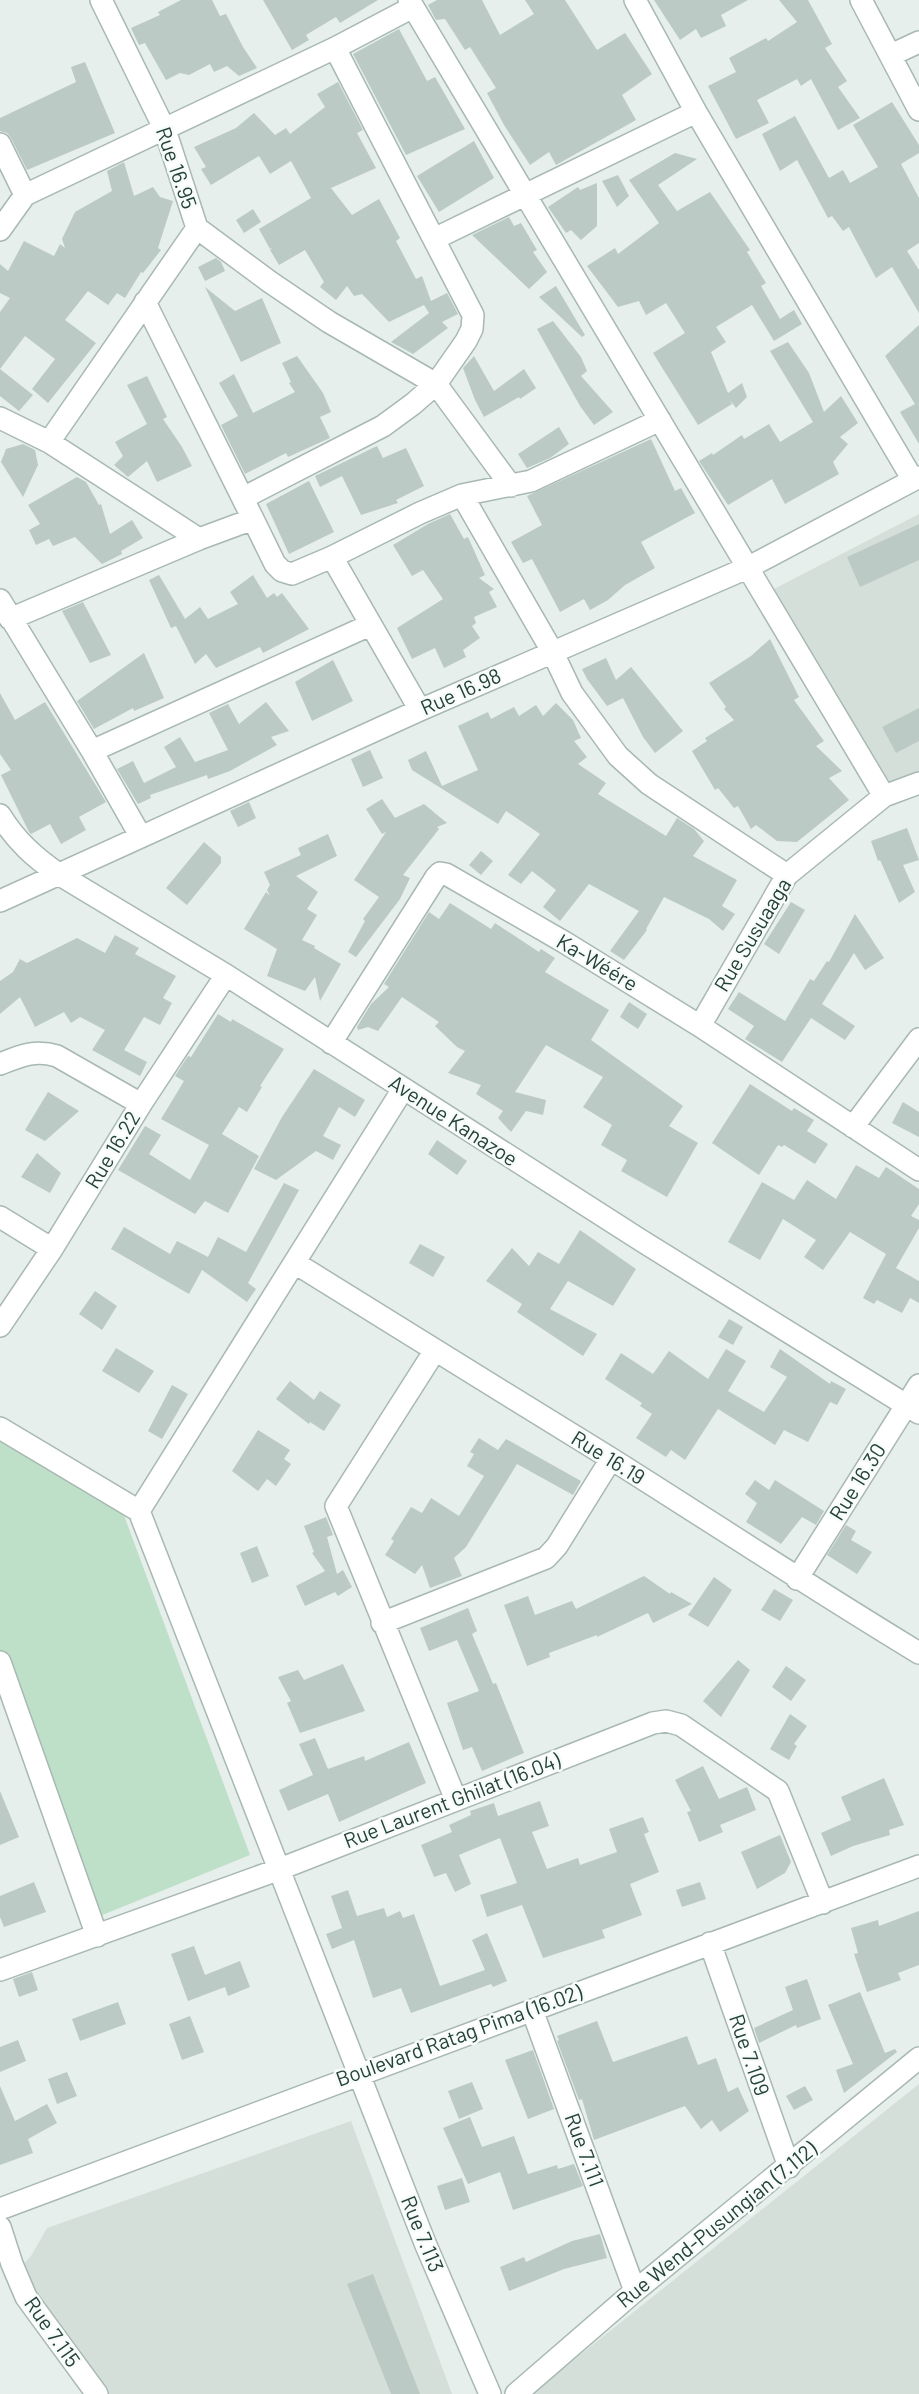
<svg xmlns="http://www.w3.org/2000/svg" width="919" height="2394" font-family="Barlow,sans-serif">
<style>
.built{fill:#d4dfda}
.green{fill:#bfe0c8}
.building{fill:#bbcac4}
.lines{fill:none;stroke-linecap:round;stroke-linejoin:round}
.minor-casing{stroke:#a8b8b2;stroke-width:24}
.minor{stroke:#fff;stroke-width:21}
.labels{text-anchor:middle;stroke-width:5;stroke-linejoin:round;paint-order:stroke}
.street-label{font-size:21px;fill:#24423a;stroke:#f7fbf9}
</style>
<rect width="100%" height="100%" fill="#e6efeb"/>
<path class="built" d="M919 514V771L890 782 772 590Z
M919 2084V2394H531Z
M351 2121 452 2394H109L18 2270 31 2256 47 2228Z"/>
<path class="green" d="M0 1442 122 1510 250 1855 90 1920 0 1672Z"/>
<path class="building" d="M181 0H212L220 16 226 14 243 47 257 68 239 76 227 66 214 72 210 64 189 75 180 73 166 80 145 43 139 45 131 28 160 15 158 12Z
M263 0H378L340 23 336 17 306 35 309 40 292 50Z
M437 0H482L500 35 534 14 525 0H565L597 50 625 33 652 74 622 95 636 120 556 165 549 152 530 165 504 125 487 93 496 88 470 47 465 50 445 19 436 20 428 5Z
M654 0H748L721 15 726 26 701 38 696 29 680 40Z
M779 0H808L832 44 825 48 847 81 838 87 860 118 838 130 811 79 801 86 797 79 757 100 769 123 736 139 708 86 736 72 729 58 766 38 768 41 797 22Z
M399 29 427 81 435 77 465 129 406 155 353 54Z
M85 62 115 133 27 170 11 138 7 133 0 131V118L76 82 71 67Z
M338 82 363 130 357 133 376 168 331 188 352 215 379 199 400 238 396 241 416 279 422 276 431 301 447 293 458 314 442 322 448 328 413 354 391 342 429 313 424 305 389 322 362 294 354 296 347 286 336 300 320 287 324 282 305 250 279 265 270 250 273 247 270 249 259 229 311 198 291 161 270 174 259 156 211 185 201 169 206 167 194 147 236 128 254 113 275 135 286 128 290 134 325 107 317 94Z
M892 102 919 145V153L901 164 919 198V243L907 251 919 270V313L892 267 876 278 849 227 843 231 832 216 828 218 797 160 780 171 762 134 795 116 829 178 843 170 850 183 878 167 853 125Z
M474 141 494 178 439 212 417 176Z
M675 153 697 159 658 185 677 211 710 192 750 250 747 252 766 283 761 286 780 319 794 310 802 324 774 341 752 305 716 327 726 342 711 352 728 393 742 383 747 397 736 408 730 400 732 404 698 425 653 353 685 333 666 303 646 315 639 301 618 307 587 266 615 248 618 254 659 223 629 180Z
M124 162 134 196 153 187 160 197 173 201 158 248 161 250 143 273 141 272 125 298 117 293 108 305 88 291 65 320 96 343 48 403 32 389 55 359 25 336 0 369 33 395 19 411 0 396V312L10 298 0 293V264L8 271 24 241 54 256 60 244 65 248 62 239 75 212 112 191 107 171Z
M618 175 629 196 617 207 602 181Z
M597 183V226L581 240 571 230 566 233 548 207 578 187 580 190Z
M253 209 261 222 244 233 236 220Z
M509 217 514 226 521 223 537 250 533 252 547 272 529 289 472 235Z
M216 258 221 262 225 271 205 281 198 267Z
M556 286 585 335 582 337 539 297Z
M205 287 235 311 262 298 281 343 241 362Z
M553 321 581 357 587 371 581 376 613 412 594 425 580 406 537 329Z
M919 325V444L900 412 915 404 885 356Z
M788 342 809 373 824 412 841 396 858 423 840 437 848 444 833 462 839 474 785 504 772 479 728 505 699 461 712 453 713 455 742 435 744 439 769 424 780 442 813 422 770 351Z
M297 356 323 393 331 412 320 417 330 438 288 457 286 453 245 474 221 425 238 416 219 383 234 374 253 413 295 392 289 383 291 382 282 363Z
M474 356 494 391 524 369 536 388 520 399 519 397 484 417 475 400 463 368Z
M147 376 167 417 163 419 182 447 192 466 157 482 147 461 128 477 114 465 123 456 115 442 147 424 127 385Z
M559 427 569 444 550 458 527 468 518 454Z
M651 439 675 491 681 488 695 513 641 542 655 568 625 585 608 600 590 610 584 599 560 612 532 559 523 563 511 542 542 525 527 496Z
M23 444 35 450 38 465 23 497 1 462 6 449Z
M377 446 383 458 406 448 424 486 396 500 398 503 361 515 342 476 320 487 315 476Z
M77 477 86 482 99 505 101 504 110 534 132 520 143 538 121 551 122 554 102 564 75 537 53 546 49 539 36 545 29 530 40 524 28 505Z
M309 481 334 532 289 554 266 504Z
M450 514 464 539 468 537 485 575 479 578 494 589 489 592 497 607 474 617 476 623 472 626 480 638 463 650 466 657 444 668 435 648 412 659 397 628 443 599 423 570 412 576 393 545 428 524Z
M919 524V560L860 587 847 557Z
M159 575 185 619 200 607 208 619 238 604 230 592 253 575 267 598 274 593 277 597 282 593 309 629 263 653 260 647 216 668 206 654 195 664 176 626 171 628 149 580Z
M83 602 111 655 90 663 62 611Z
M770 639 799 697 794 700 824 741 816 746 842 771 829 778 849 800 797 842 777 841 756 825 751 829 738 806 734 808 718 788 715 790 692 751 707 741 705 738 734 720 724 709 726 707 709 683 751 656Z
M144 653 164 698 134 711 133 708 94 729 77 701Z
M606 658 616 680 631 667 683 731 655 753 643 737 623 698 607 706 587 679 582 669Z
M333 660 353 701 312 721 295 682Z
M0 693 15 720 45 702 106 802 79 817 86 830 61 844 50 824 31 834 29 832 1 775 11 770 0 754Z
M266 702 289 731 271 737 277 745 230 771 208 779 207 775 150 795 151 798 138 804 117 769 133 761 144 783 176 767 164 747 180 737 195 762 228 750 209 713 228 704 239 724Z
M556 703 573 720 581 738 574 741 587 757 578 764 606 783 598 794 666 836 677 818 694 829 704 841 693 856 737 880 722 906 735 914 723 931 709 919 664 897 646 929 647 930 624 960 610 951 639 911 589 884 560 921 543 907 556 890 532 871 521 884 508 875 540 834 506 811 498 824 412 770 408 760 426 751 442 786 478 770 458 726 488 712 491 719 514 707 519 716 536 705 543 716Z
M919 708V741L896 753 882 727Z
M370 750 383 778 363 787 351 759Z
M382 799 395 818 424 804 447 823 437 827 439 829 403 875 410 878 400 899 356 957 348 952 365 921 363 919 379 897 354 880 386 832 382 834 366 809Z
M249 802 256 818 238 827 230 811Z
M907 828 919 860 903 865 915 892 899 903 880 860 878 861 871 841Z
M328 834 337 856 296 876 318 892 307 909 317 915 302 940 315 946 314 948 341 964 320 1001 315 977 305 991 267 976 277 949 244 929 266 892 270 896 267 890 270 885 264 872 301 855 298 848Z
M204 842 221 857V863L187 905 166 888Z
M481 851 493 861 481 875 469 865Z
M791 902 805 910 779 954 764 944Z
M450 903 491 929 495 923 539 952 541 949 555 958 545 972 609 1010 591 1040 683 1106 669 1126 698 1143 667 1197 621 1171 627 1160 601 1145 612 1125 583 1107 603 1077 546 1045 515 1092 546 1100 543 1115 526 1111 511 1132 498 1118 503 1111 476 1094 481 1085 448 1073 465 1051 457 1047 435 1026 439 1022 402 997 378 1031 368 1027 358 1030 357 1027 371 1004 389 987 384 984 429 912 439 919Z
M855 914 884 958 865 970 854 953 822 1004 855 1026 845 1040 811 1018 782 1062 745 1039 754 1026 728 1009 739 992 785 1021 810 979 814 981 827 961 829 962Z
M115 935 139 948 135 954 176 976 163 998 172 1003 160 1025 144 1017 124 1050 147 1062 140 1076 92 1050 105 1030 80 1017 71 1023 64 1012 35 1027 20 997 0 1014V981L13 972 20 959 27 963 77 938 105 953Z
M629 1002 647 1014 638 1029 620 1017Z
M218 1014 231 1022 232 1019 284 1049 260 1086 262 1087 247 1112 239 1107 222 1134 259 1156 228 1213 205 1201 195 1214 118 1170 145 1126 161 1135 149 1154 190 1180 209 1145 161 1119 184 1081 175 1076 188 1056 191 1057Z
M314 1069 365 1100 355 1117 339 1107 323 1136 341 1145 333 1160 316 1151 276 1180 254 1169 282 1117Z
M750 1084 792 1111 794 1108 814 1120 807 1131 828 1144 815 1164 784 1145 782 1147 778 1145 759 1175 712 1143Z
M48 1092 79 1111 45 1141 25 1130Z
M903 1102 919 1112V1137L892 1123Z
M437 1140 467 1161 457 1175 428 1154Z
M37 1153 61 1173 50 1193 21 1177Z
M856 1165 879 1178 886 1167 919 1189V1204L911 1216 919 1220V1228L896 1268 919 1281V1303L910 1298 902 1313 877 1300 874 1304 863 1298 886 1254 850 1232 823 1270 804 1257 816 1240 783 1219 760 1260 728 1242 762 1182 794 1200 807 1180 836 1199Z
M284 1183 299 1190 248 1283 256 1289 247 1302 202 1270 189 1294 111 1249 124 1227 170 1254 177 1241 208 1257 218 1237 246 1252Z
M580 1230 636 1269 613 1306 568 1281 550 1309 597 1334 583 1356 517 1312 522 1304 486 1281 512 1248 529 1266 538 1252 559 1264Z
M420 1244 445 1257 433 1277 409 1263Z
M95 1291 117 1306 102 1330 79 1314Z
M729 1319 743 1327 733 1345 718 1337Z
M116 1348 154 1371 139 1393 102 1371Z
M726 1349 746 1361 728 1391 764 1412 787 1377 770 1367 780 1349 830 1384 831 1381 846 1389 837 1405 830 1402 808 1442 784 1430 775 1445 718 1409 685 1460 671 1450 666 1457 636 1438 652 1414 640 1406 642 1403 605 1379 621 1353 653 1374 669 1351 708 1379Z
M290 1381 314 1400 320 1391 341 1405 324 1431 310 1422 309 1424 276 1399Z
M172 1385 188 1394 162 1439 148 1431Z
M258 1430 290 1450 284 1459 291 1464 276 1486 267 1479 258 1491 232 1471Z
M479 1438 498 1450 506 1439 581 1481 573 1495 517 1464 466 1547 454 1558 462 1576 430 1588 422 1565 415 1574 385 1555 394 1541 391 1539 411 1507 422 1513 431 1498 459 1516 484 1476 467 1466 474 1454 470 1452Z
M755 1480 769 1490 775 1480 824 1511 816 1525 802 1517 781 1544 746 1522 757 1503 745 1494Z
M326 1517 333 1535 327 1537 337 1574 343 1570 352 1587 338 1596 335 1592 305 1606 296 1586 325 1571 312 1553 314 1552 304 1526Z
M846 1525 856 1531 851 1540 872 1552 857 1574 827 1555Z
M257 1546 269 1576 252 1583 240 1553Z
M644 1576 670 1594 671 1592 692 1604 653 1623 648 1613 597 1637V1635L549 1653 550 1657 527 1666 504 1605 528 1596 535 1615 572 1601 576 1609Z
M714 1577 732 1590 708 1627 688 1615Z
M774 1589 793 1600 780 1621 761 1610Z
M468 1608 477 1631 472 1634 493 1684 496 1683 524 1753 482 1771 472 1747 463 1750 447 1703 479 1691 457 1640 429 1651 420 1628Z
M738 1660 750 1670 721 1717 703 1701Z
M343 1664 365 1711 300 1733 287 1703 291 1701 278 1677 298 1670 304 1680Z
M786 1666 806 1680 791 1701 772 1687Z
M790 1714 807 1726 794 1744 797 1746 789 1760 770 1749Z
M315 1738 328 1769 364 1756 365 1761 409 1742 426 1783 339 1822 328 1794 288 1811 279 1790 313 1775 299 1744Z
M703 1766 719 1799 747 1787 756 1810 720 1825 723 1832 699 1842 687 1812 691 1811 675 1780Z
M884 1778 904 1825 889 1830 890 1835 853 1846 831 1856 821 1833 851 1820 841 1797Z
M0 1791 19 1837 0 1845Z
M540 1801 549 1826 532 1832 547 1869 578 1858 580 1865 617 1852 609 1829 643 1817 649 1832 644 1834 659 1872 630 1884 642 1915 602 1930 605 1938 543 1958 522 1905 487 1917 480 1895 517 1883 500 1838 459 1855 471 1884 455 1892 446 1873 434 1877 421 1845 452 1832 449 1825 471 1815 470 1811 494 1803 498 1816Z
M780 1835 791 1862 785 1873 757 1889 741 1852Z
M34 1882 46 1912 4 1927 0 1917V1896Z
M700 1882 706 1899 682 1907 676 1890Z
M348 1890 357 1916 384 1908 387 1917 400 1911 403 1918 414 1914 440 1986 485 1970 472 1940 487 1933 507 1981 493 1987 491 1984 411 2013 401 1988 373 1998 354 1940 332 1949 326 1934 342 1928 331 1896Z
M919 1911V1965L898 1973 901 1980 867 1992 854 1954 858 1953 851 1928 878 1920 879 1926Z
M194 1946 205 1975 240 1961 250 1987 228 1996 225 1987 188 2001 171 1954Z
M32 1972 38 1990 19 1997 13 1979Z
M807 1979 821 2019 797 2028 796 2025 759 2043 754 2028 793 2010 785 1987Z
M860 1992 885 2053 895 2049 897 2052 844 2093 836 2070 853 2064 828 2005Z
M118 2002 126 2024 80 2041 72 2019Z
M190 2016 204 2052 182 2060 169 2024Z
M597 2021 613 2062 687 2036 698 2065 716 2058 728 2092 738 2087 749 2111 720 2132 712 2120 701 2129 685 2106 594 2140 582 2099 579 2100 557 2041 559 2040 557 2036Z
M18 2040 26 2061 0 2072V2047Z
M533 2050 554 2109 528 2119 505 2060Z
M67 2072 77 2096 57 2104 48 2079Z
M472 2082 483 2109 459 2119 448 2091Z
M0 2086 15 2121 47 2104 57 2123 28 2139 33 2153 0 2165Z
M805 2086 813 2100 794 2110 786 2096Z
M470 2117 482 2147 514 2136 528 2174 557 2165 558 2169 574 2164 583 2186 513 2210 500 2172 468 2184 443 2128Z
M462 2178 470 2202 445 2210 437 2186Z
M600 2234 607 2258 564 2269 509 2291 500 2267 524 2257 526 2262 572 2241Z
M373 2274 420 2394H391L347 2284Z"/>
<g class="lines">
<defs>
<path id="minor" d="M101 0 165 130 197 228 270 282 329 322 436 384 511 486
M409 0 884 796
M635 0 696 112 913 480
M861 0 919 110
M891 55 919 42
M0 144 25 195
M0 230 25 195 335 48 413 7
M434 239 696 112
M145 302 253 519 275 564 282 571 292 574 332 557 420 513 462 495
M0 418 49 442 199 539
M660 420 531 481 462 495 552 651 572 693 618 756 649 784 787 875
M49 442 197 228
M243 498 383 426 413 404 436 384 466 341 472 329 473 315 335 48
M332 557 420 710
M0 600 92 751 141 837
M10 619 199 539 253 519
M92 751 370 625
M0 815C16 841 35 858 60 875L226 975 642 1241 919 1413
M0 901 420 710 747 568 919 477
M700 1026 787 875 884 796 919 783
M331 1043 436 877 440 873 446 874 564 942 700 1026 919 1170
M0 1064C20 1056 35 1049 57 1056L141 1104
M853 1127 919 1039
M0 1217 52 1249
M295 1263C400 1329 505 1393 610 1458 713 1523 815 1590 919 1653
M0 1326 52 1249 141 1104 226 975
M434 1352 336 1506 456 1800
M0 1428 139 1511 425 2243 490 2394
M139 1511 403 1089
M797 1579 919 1385
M382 1623 546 1558 557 1546 611 1459
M0 1662 97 1936
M710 1943 789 2167
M0 1970 280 1869 653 1723 666 1721 681 1725 778 1791 823 1903
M532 2010 635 2291
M0 2209 919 1866
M0 2227 12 2264 26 2297 97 2394
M516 2394 635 2291 919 2058"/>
</defs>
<use href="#minor" class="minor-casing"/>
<use href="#minor" class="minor"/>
</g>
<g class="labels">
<g class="street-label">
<text transform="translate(176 168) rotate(71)" y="7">Rue 16.95</text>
<text transform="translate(461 692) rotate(-24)" y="7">Rue 16.98</text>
<text transform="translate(753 935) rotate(-59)" y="7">Rue Susuaaga</text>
<text transform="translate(597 963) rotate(31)" y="7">Ka-Wéére</text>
<text transform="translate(453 1121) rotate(33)" y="7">Avenue Kanazoe</text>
<text transform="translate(113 1150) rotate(-59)" y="7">Rue 16.22</text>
<text transform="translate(608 1458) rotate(32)" y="7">Rue 16.19</text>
<text transform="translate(858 1482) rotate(-58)" y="7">Rue 16.30</text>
<text transform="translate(452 1801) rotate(-21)" y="7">Rue Laurent Ghilat (16.04)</text>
<text transform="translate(459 2036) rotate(-20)" y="7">Boulevard Ratag Pima (16.02)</text>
<text transform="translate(749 2055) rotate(71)" y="7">Rue 7.109</text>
<text transform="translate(584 2150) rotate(70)" y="7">Rue 7.111</text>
<text transform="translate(717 2225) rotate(-39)" y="7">Rue Wend-Pusungian (7.112)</text>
<text transform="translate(422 2234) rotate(68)" y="7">Rue 7.113</text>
<text transform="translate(52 2332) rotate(55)" y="7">Rue 7.115</text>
</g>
</g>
</svg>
